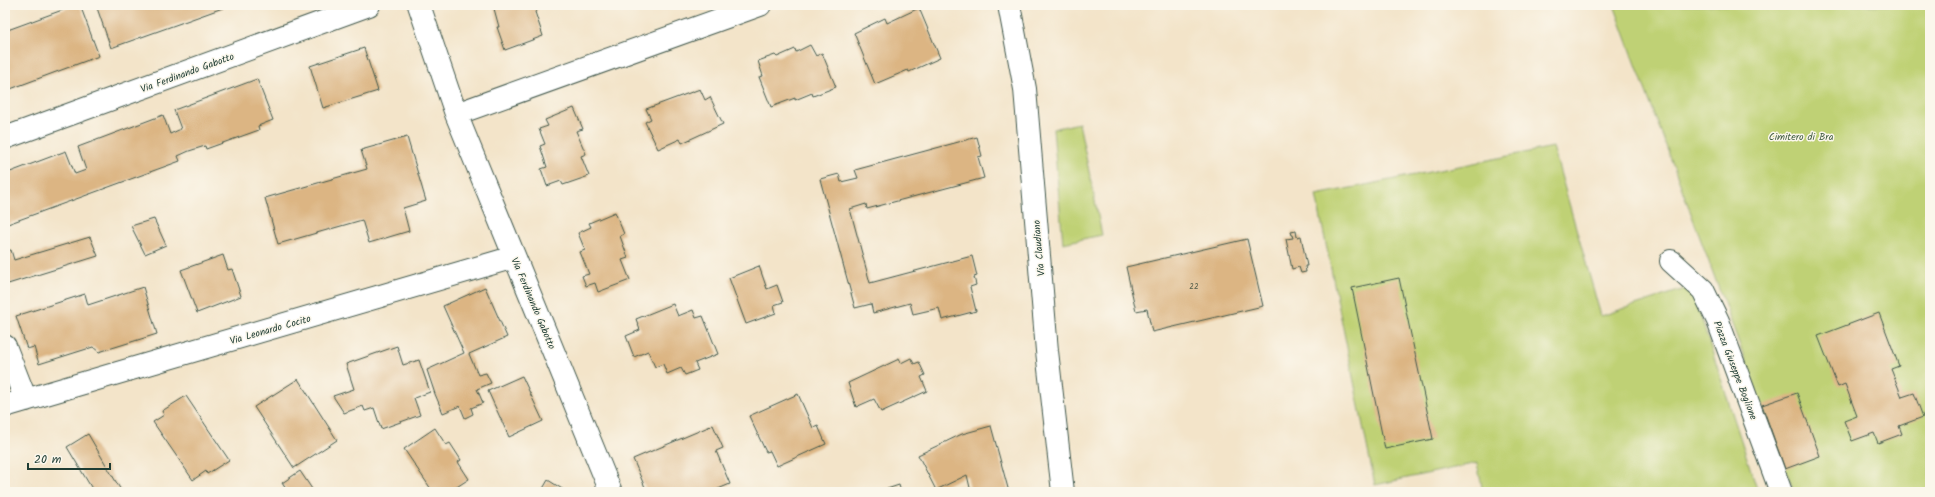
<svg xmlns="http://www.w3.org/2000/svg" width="1935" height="497" font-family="Kalam,sans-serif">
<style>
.green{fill:#bfd174;stroke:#6f8754}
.building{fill:#dcb583}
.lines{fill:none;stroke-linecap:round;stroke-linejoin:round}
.minor-casing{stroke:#3f564a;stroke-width:24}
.minor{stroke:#fff;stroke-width:22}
.labels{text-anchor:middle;stroke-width:3;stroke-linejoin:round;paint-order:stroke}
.number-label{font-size:8px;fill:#4e5b48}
.street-label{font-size:10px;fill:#1f3d34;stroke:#fbf7ec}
.park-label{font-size:10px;fill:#3f5b41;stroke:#fbf7ec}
</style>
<rect width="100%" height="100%" fill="#fbf7ec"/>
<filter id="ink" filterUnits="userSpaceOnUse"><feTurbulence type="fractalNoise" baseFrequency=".025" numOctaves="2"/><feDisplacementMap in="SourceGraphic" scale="8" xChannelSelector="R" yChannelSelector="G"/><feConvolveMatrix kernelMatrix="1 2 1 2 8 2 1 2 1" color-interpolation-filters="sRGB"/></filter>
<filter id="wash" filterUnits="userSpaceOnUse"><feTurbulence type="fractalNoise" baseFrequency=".012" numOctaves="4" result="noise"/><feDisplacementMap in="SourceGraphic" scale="16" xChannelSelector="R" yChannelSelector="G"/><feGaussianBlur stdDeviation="0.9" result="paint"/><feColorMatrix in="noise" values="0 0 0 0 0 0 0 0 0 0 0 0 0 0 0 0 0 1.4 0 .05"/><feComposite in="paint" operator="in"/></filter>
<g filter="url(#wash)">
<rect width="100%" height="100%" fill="#f3e4c9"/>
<path class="green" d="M1614 5H1930V492H1794Z
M1079 123 1102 235 1063 243 1053 129Z
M1553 147 1601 316 1691 287 1758 492H1483L1477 463 1375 485 1316 195Z"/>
<g id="blocks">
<path class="building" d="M76 5H80L99 56 5 91V31Z
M96 5H231L111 48Z
M493 5H535L537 11 535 12 543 36 505 50 497 27H499Z
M919 8 940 58 909 72 908 70 875 84 854 33 885 18 887 23Z
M810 45 816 56 822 53 836 87 813 96 812 93 795 100V98L771 107 759 77 763 76 758 61 775 55 777 57 795 49 796 52Z
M364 48 378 91 323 108 310 66Z
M257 79 273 120 258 126 259 130 206 149 205 146 189 151 178 156 180 161 5 225V174L66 151 75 174 86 170 78 147 163 115 170 134 181 129 174 110Z
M700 89 705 100 710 97 723 124 682 143 680 139 658 149 645 122 651 119 646 109Z
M574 108 583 129 576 131 586 154 581 156 589 176 563 185 561 181 547 186 541 169 547 167 540 146 545 144 539 129 548 126 545 120Z
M407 137 426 201 403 208 409 231 369 243 362 220 278 244 265 198 367 169 361 150Z
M977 137 982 156 978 157 984 178 867 209 866 204 850 209 870 283 972 256 977 276 974 277 976 285 970 287 976 311 942 320 939 308 913 314 910 303 873 313 871 304 855 308 820 179 839 174 841 182 858 178 855 170Z
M615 212 624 234 620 236 628 258 622 260 630 280 598 292 595 283 586 286 582 276 589 274 580 252 585 250 578 233 591 227 589 223Z
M154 219 166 245 145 254 131 226Z
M1296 231 1297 237 1301 236 1307 266H1305L1306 272 1301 273 1299 267 1292 269 1286 239 1293 238 1291 232Z
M90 237 98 256 8 284 5 280V251L11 250 14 260Z
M1247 239 1263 306 1152 332 1147 309 1136 311 1126 267Z
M223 255 228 270 232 269 241 296 197 313 181 270Z
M759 266 767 289 777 285 783 302 774 305 776 313 746 324 729 278Z
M1399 278 1433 439 1385 449 1352 288Z
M143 287 157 334 99 352 93 347 39 364 34 347 27 349 16 316 85 294 88 305Z
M485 287 507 337 469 354 478 375 486 373 491 383 477 389 483 403 471 408 473 414 465 418 460 406 443 413 435 394 427 370 464 353 443 306Z
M673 304 678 316 693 310 696 318 703 316 718 354 695 363 698 370 685 375 681 368 667 374 663 364 655 367 648 351 634 357 626 336 640 330 636 319Z
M1879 313 1899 366 1891 369 1902 397 1914 393 1923 417 1899 426 1902 434 1878 443 1874 433 1852 441 1844 421 1857 416 1845 384 1838 387 1818 336Z
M397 346 403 365 419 360 430 392 414 398 420 415 381 429 374 408 365 411 363 406 344 413 333 396 354 389 346 364Z
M911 358 914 364 919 362 925 375 921 377 927 391 881 412 874 399 856 407 848 383 899 359 901 363Z
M522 376 543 421 509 437 488 391Z
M298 379 337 440 294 468 254 407Z
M1797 393 1820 456 1785 469 1762 405Z
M798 394 813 428 818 426 826 444 777 466 770 451 766 452 749 416Z
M186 396 229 460 207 474 206 471 193 480 153 422 164 415 162 411Z
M713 425 723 448 716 451 730 484 711 492H647L633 459Z
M991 426 1009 492H971L967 475 936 490 918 455 962 434Z
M435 428 446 445 450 443 461 460 458 462 469 479 449 492H433L404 449Z
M88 434 122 492H94L67 447Z
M300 471 314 492H288L282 483Z
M548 480 567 492H541Z
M899 485 901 492H878Z"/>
</g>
</g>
<g filter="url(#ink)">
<use href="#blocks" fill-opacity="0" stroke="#3f564a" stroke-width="1"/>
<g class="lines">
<defs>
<path id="minor" d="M419 5 456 114 611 492
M1009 5 1025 89 1047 351 1063 492
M456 114 760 5
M5 138 369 5
M1671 261 1703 290 1718 321 1781 492
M5 346 26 400
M5 406 514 257"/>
</defs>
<use href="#minor" class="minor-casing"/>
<use href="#minor" class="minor"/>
</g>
</g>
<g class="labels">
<g class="number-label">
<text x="1194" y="289">22</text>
</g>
<g class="street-label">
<text transform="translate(187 72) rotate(-20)" y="4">Via Ferdinando Gabotto</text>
<text transform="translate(1038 248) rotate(-95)" y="4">Via Claudiano</text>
<text transform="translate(534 303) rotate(67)" y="4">Via Ferdinando Gabotto</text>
<text transform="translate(270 329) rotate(-16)" y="4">Via Leonardo Cocito</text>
<text transform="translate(1736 370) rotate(69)" y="4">Piazza Giuseppe Boglione</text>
</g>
<g class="park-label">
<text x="1801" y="140">Cimitero di Bra</text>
</g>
</g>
<rect width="1935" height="497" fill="none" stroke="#fbf7ec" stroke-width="20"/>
<path d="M28 463v6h82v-6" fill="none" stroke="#1f3d34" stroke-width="2"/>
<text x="34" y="463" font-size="12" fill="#1f3d34" stroke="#fbf7ec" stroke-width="3" paint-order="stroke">20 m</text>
</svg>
